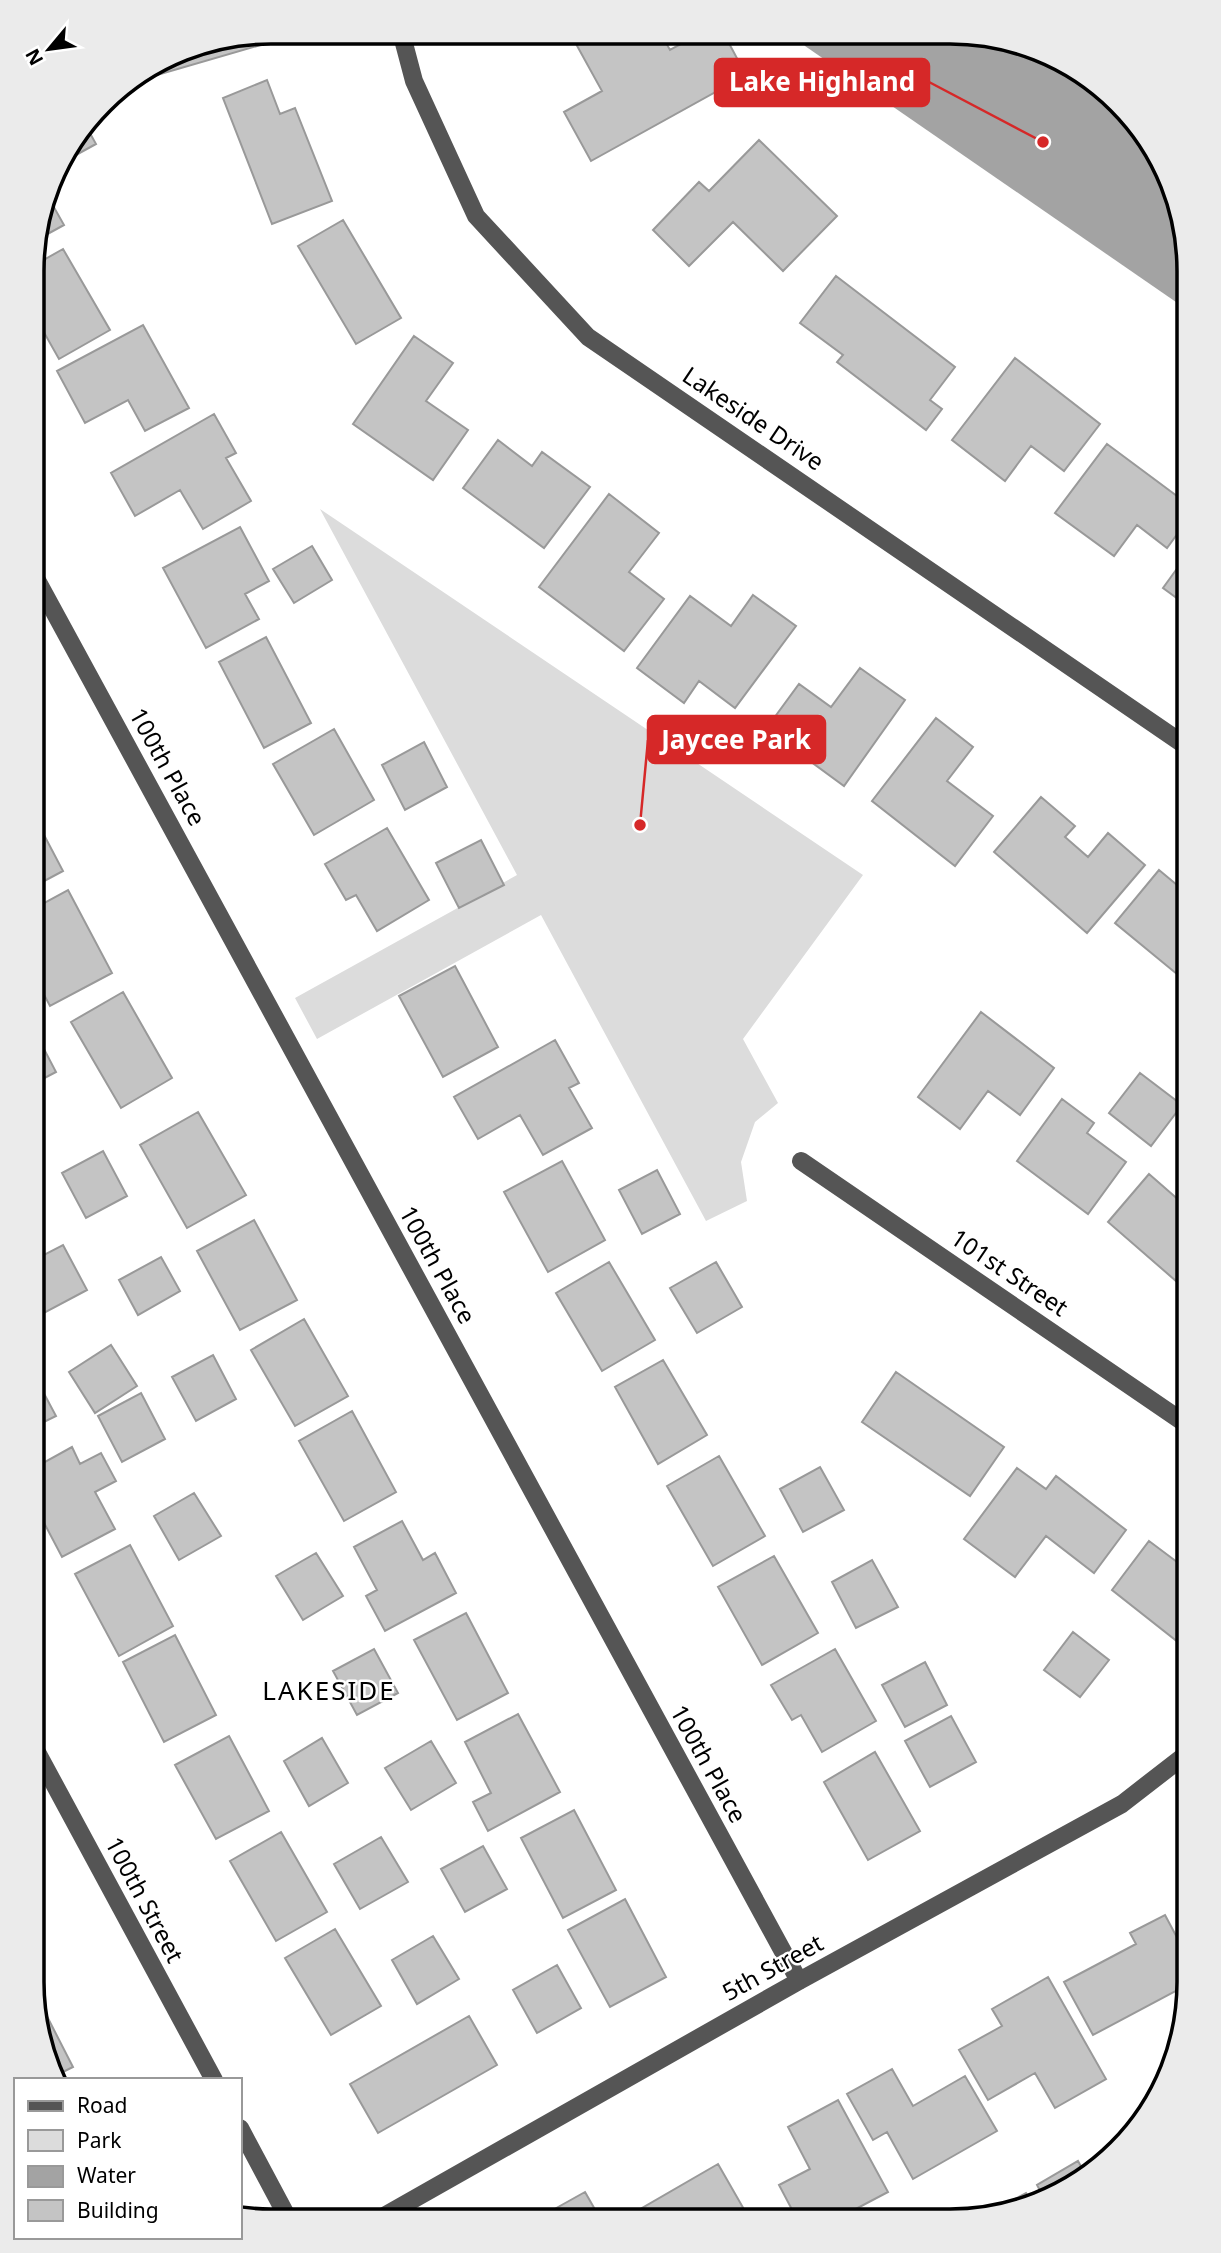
<svg xmlns="http://www.w3.org/2000/svg" width="1221" height="2253" font-family="'Noto Sans',sans-serif">
<style>
.green{fill:#dcdcdc}
.water{fill:#a3a3a3}
.building{fill:#c4c4c4;stroke:#999;stroke-width:2}
.lines{fill:none;stroke-linecap:round;stroke-linejoin:round}
.minor{stroke:#555;stroke-width:18}
.labels{text-anchor:middle;stroke-width:5;stroke-linejoin:round;paint-order:stroke}
.street-label{font-size:24px;fill:#000;stroke:#fff}
.neighbourhood-label{font-size:26px;letter-spacing:2px;fill:#000;stroke:#fff}
.rim{fill:none;stroke:#000;stroke-width:3.5}
.leader{fill:none;stroke:#d62828;stroke-width:2.5}
.callout-dot{fill:#d62828;stroke:#fff;stroke-width:2.5}
.callout{fill:#d62828;stroke:#d62828;stroke-width:2.5}
.callout-label{font-size:26px;text-anchor:middle;font-weight:bold;fill:#fff}
</style>
<rect width="100%" height="100%" fill="#fff"/>
<path class="green" d="M320 509 863 875 743 1039 778 1103 755 1122 741 1162 747 1201 706 1221 541 915 317 1039 295 998 517 875Z"/>
<path class="water" d="M797 35 997 36 1108 91 1177 193 1189 270V311L805 46Z"/>
<path class="building" d="M270 32H279L281 39 157 75 154 65 179 50Z
M570 33 661 34 670 50 699 34H724L746 75 591 161 564 112 602 91Z
M267 80 280 114 295 108 332 201 272 224 223 98Z
M86 126 96 144 56 166V164Z
M759 140 837 216 783 271 733 222 689 266 653 230 699 182 709 191Z
M47 195 64 225 33 242V240Z
M343 220 401 318 356 344 298 246Z
M63 249 110 330 59 359 33 313V266Z
M836 276 955 367 930 400 942 409 926 430 837 362 843 355 800 323Z
M143 325 189 408 145 431 128 400 85 423 57 371Z
M414 336 453 363 426 401 468 430 433 480 353 424Z
M1015 358 1100 424 1064 471 1031 446 1005 481 952 440Z
M214 414 236 453 226 458 251 501 203 529 180 490 135 516 111 473Z
M498 440 532 466 542 452 590 487 544 548 463 488Z
M1107 444 1189 505V518L1167 548 1137 525 1114 556 1055 513Z
M609 494 659 533 629 572 664 599 624 651 539 587Z
M240 527 269 581 245 594 259 619 206 648 163 568Z
M312 546 332 580 294 603 273 569Z
M1189 552V607L1163 588Z
M753 595 796 626 735 708 699 681 684 703 637 668 690 596 731 626Z
M266 637 311 723 264 748 219 662Z
M860 668 905 700 844 786 766 729 799 684 831 707Z
M936 718 973 747 947 781 993 816 955 866 872 801Z
M334 729 374 800 314 835 273 764Z
M424 742 447 787 405 810 382 765Z
M1041 797 1075 826 1065 837 1088 857 1108 833 1145 865 1087 933 994 852Z
M33 814 63 871 33 887Z
M387 828 429 900 377 931 356 895 346 900 325 864Z
M481 840 504 885 459 908 436 863Z
M1159 870 1189 895V984L1115 923Z
M68 890 112 973 50 1006 33 974V963L37 961 33 952V909Z
M455 966 498 1047 443 1077 399 996Z
M123 992 172 1078 121 1108 71 1022Z
M981 1012 1054 1068 1020 1115 988 1091 960 1129 918 1097Z
M33 1028 56 1072 33 1084Z
M555 1040 579 1083 569 1088 592 1128 543 1155 520 1115 478 1139 454 1097Z
M1140 1073 1182 1105 1151 1146 1109 1113Z
M1062 1099 1094 1123 1087 1133 1126 1162 1088 1214 1017 1161Z
M198 1112 246 1195 187 1228 140 1145Z
M103 1151 127 1196 86 1218 62 1173Z
M562 1161 605 1240 548 1272 504 1192Z
M657 1170 680 1214 642 1234 619 1190Z
M1149 1174 1189 1209V1266L1176 1281 1108 1222Z
M254 1220 297 1300 240 1330 197 1251Z
M63 1245 87 1290 42 1314 32 1297V1261Z
M161 1257 180 1291 138 1315 119 1280Z
M609 1262 655 1340 602 1371 556 1293Z
M716 1262 742 1307 697 1333 670 1288Z
M304 1319 348 1396 295 1426 251 1350Z
M111 1345 137 1386 95 1413 69 1372Z
M213 1355 236 1399 196 1421 172 1377Z
M663 1360 707 1435 658 1464 615 1387Z
M32 1371 56 1416 32 1428Z
M896 1372 1004 1447 970 1496 862 1422Z
M141 1393 165 1439 122 1462 98 1416Z
M352 1411 396 1492 344 1521 299 1441Z
M72 1447 80 1464 101 1453 116 1481 95 1492 115 1529 62 1557 32 1500V1469Z
M719 1456 765 1536 713 1566 667 1486Z
M820 1467 844 1510 803 1532 780 1489Z
M1017 1468 1046 1489 1056 1476 1126 1530 1094 1573 1046 1536 1015 1577 964 1539Z
M194 1493 221 1536 179 1560 154 1516Z
M402 1521 423 1560 435 1553 456 1593 385 1631 366 1596 377 1590 354 1547Z
M1149 1541 1189 1571V1638L1183 1646 1112 1590Z
M130 1545 173 1626 119 1656 75 1574Z
M316 1553 343 1596 303 1620 276 1576Z
M774 1556 818 1633 762 1665 718 1587Z
M872 1560 898 1607 856 1628 832 1582Z
M466 1613 508 1693 457 1720 414 1640Z
M1073 1632 1109 1660 1080 1697 1044 1670Z
M175 1635 216 1715 164 1742 123 1662Z
M374 1649 398 1693 357 1715 333 1671Z
M835 1649 876 1721 822 1752 801 1715 792 1720 771 1685Z
M925 1662 947 1705 905 1727 882 1685Z
M518 1714 560 1792 488 1831 473 1802 491 1793 465 1742Z
M951 1716 976 1762 930 1787 905 1741Z
M229 1736 269 1811 216 1839 175 1765Z
M322 1738 348 1783 309 1806 284 1761Z
M431 1741 456 1783 411 1810 385 1768Z
M875 1752 920 1831 868 1860 824 1782Z
M574 1810 616 1890 563 1918 521 1838Z
M281 1832 327 1912 276 1941 230 1861Z
M381 1837 408 1882 360 1909 334 1864Z
M483 1846 507 1889 465 1912 441 1869Z
M625 1899 666 1977 610 2007 568 1930Z
M1165 1915 1189 1960V1984L1093 2035 1064 1982 1136 1944 1130 1933Z
M335 1929 381 2006 331 2035 285 1958Z
M433 1936 459 1979 417 2004 392 1960Z
M557 1965 581 2008 537 2033 513 1990Z
M1048 1977 1106 2079 1055 2108 1035 2073 988 2100 959 2050 1002 2026 992 2009Z
M33 1989 73 2067 55 2076 44 2060Z
M469 2016 497 2065 378 2133 350 2084Z
M892 2069 913 2106 965 2076 997 2131 913 2179 887 2132 873 2140 847 2094Z
M838 2100 888 2192 833 2221H798L779 2185 810 2169 788 2127Z
M1078 2161 1087 2177 1045 2200 1037 2185Z
M718 2164 749 2218 743 2221H642L637 2211Z
M585 2192 601 2220H535Z
M1026 2193 1033 2206 1005 2212 1002 2206Z"/>
<g class="lines">
<path class="minor" d="M401 32 414 81 476 216 588 337 1189 748
M33 573 799 1981
M801 1161 1189 1426
M32 1743 214 2080
M240 2128 289 2220
M377 2220 799 1981 1122 1804 1189 1752"/>
</g>
<g class="labels">
<g class="street-label">
<text transform="translate(753 419) rotate(34)" y="8">Lakeside Drive</text>
<text transform="translate(167 767) rotate(61)" y="8">100th Place</text>
<text transform="translate(437 1265) rotate(61)" y="8">100th Place</text>
<text transform="translate(1009 1273) rotate(34)" y="8">101st Street</text>
<text transform="translate(708 1764) rotate(61)" y="8">100th Place</text>
<text transform="translate(144 1900) rotate(62)" y="8">100th Street</text>
<text transform="translate(773 1968) rotate(-29)" y="8">5th Street</text>
</g>
<g class="neighbourhood-label">
<text x="329" y="1700">LAKESIDE</text>
</g>
</g>
<path d="M0 0H1221V2253H0ZM271 44H950A227 227 0 0 1 1177 271V1982A227 227 0 0 1 950 2209H271A227 227 0 0 1 44 1982V271A227 227 0 0 1 271 44Z" fill="#ebebeb" fill-rule="evenodd"/>
<path class="rim" d="M271 44H950A227 227 0 0 1 1177 271V1982A227 227 0 0 1 950 2209H271A227 227 0 0 1 44 1982V271A227 227 0 0 1 271 44Z"/>
<path class="leader" d="M1043 142L929 82M640 825L648 740"/>
<g class="callout-dot">
<circle cx="1043" cy="142" r="7"/>
<circle cx="640" cy="825" r="7"/>
</g>
<g class="callout">
<rect x="715" y="59" width="214" height="47" rx="7"/>
<rect x="648" y="716" width="177" height="47" rx="7"/>
</g>
<g class="callout-label">
<text x="822" y="91">Lake Highland</text>
<text x="736" y="749">Jaycee Park</text>
</g>
<rect x="14" y="2078" width="228" height="161" fill="#ffffff" stroke="#999999" stroke-width="2"/>
<rect x="28" y="2101" width="35" height="10" fill="#555555" stroke="#999999" stroke-width="2"/>
<text x="77" y="2113" font-size="21" fill="#000000">Road</text>
<rect x="28" y="2130" width="35" height="21" fill="#dcdcdc" stroke="#999999" stroke-width="2"/>
<text x="77" y="2148" font-size="21" fill="#000000">Park</text>
<rect x="28" y="2166" width="35" height="21" fill="#a3a3a3" stroke="#999999" stroke-width="2"/>
<text x="77" y="2183" font-size="21" fill="#000000">Water</text>
<rect x="28" y="2200" width="35" height="21" fill="#c4c4c4" stroke="#999999" stroke-width="2"/>
<text x="77" y="2218" font-size="21" fill="#000000">Building</text>
<g transform="translate(49 49) rotate(241)" stroke="#ffffff" stroke-width="5" paint-order="stroke">
<path d="M0-5L12 26L0 18L-12 26Z" fill="#000000"/>
<text y="-10" font-size="19" font-weight="bold" text-anchor="middle" fill="#000000">N</text>
</g>
</svg>
